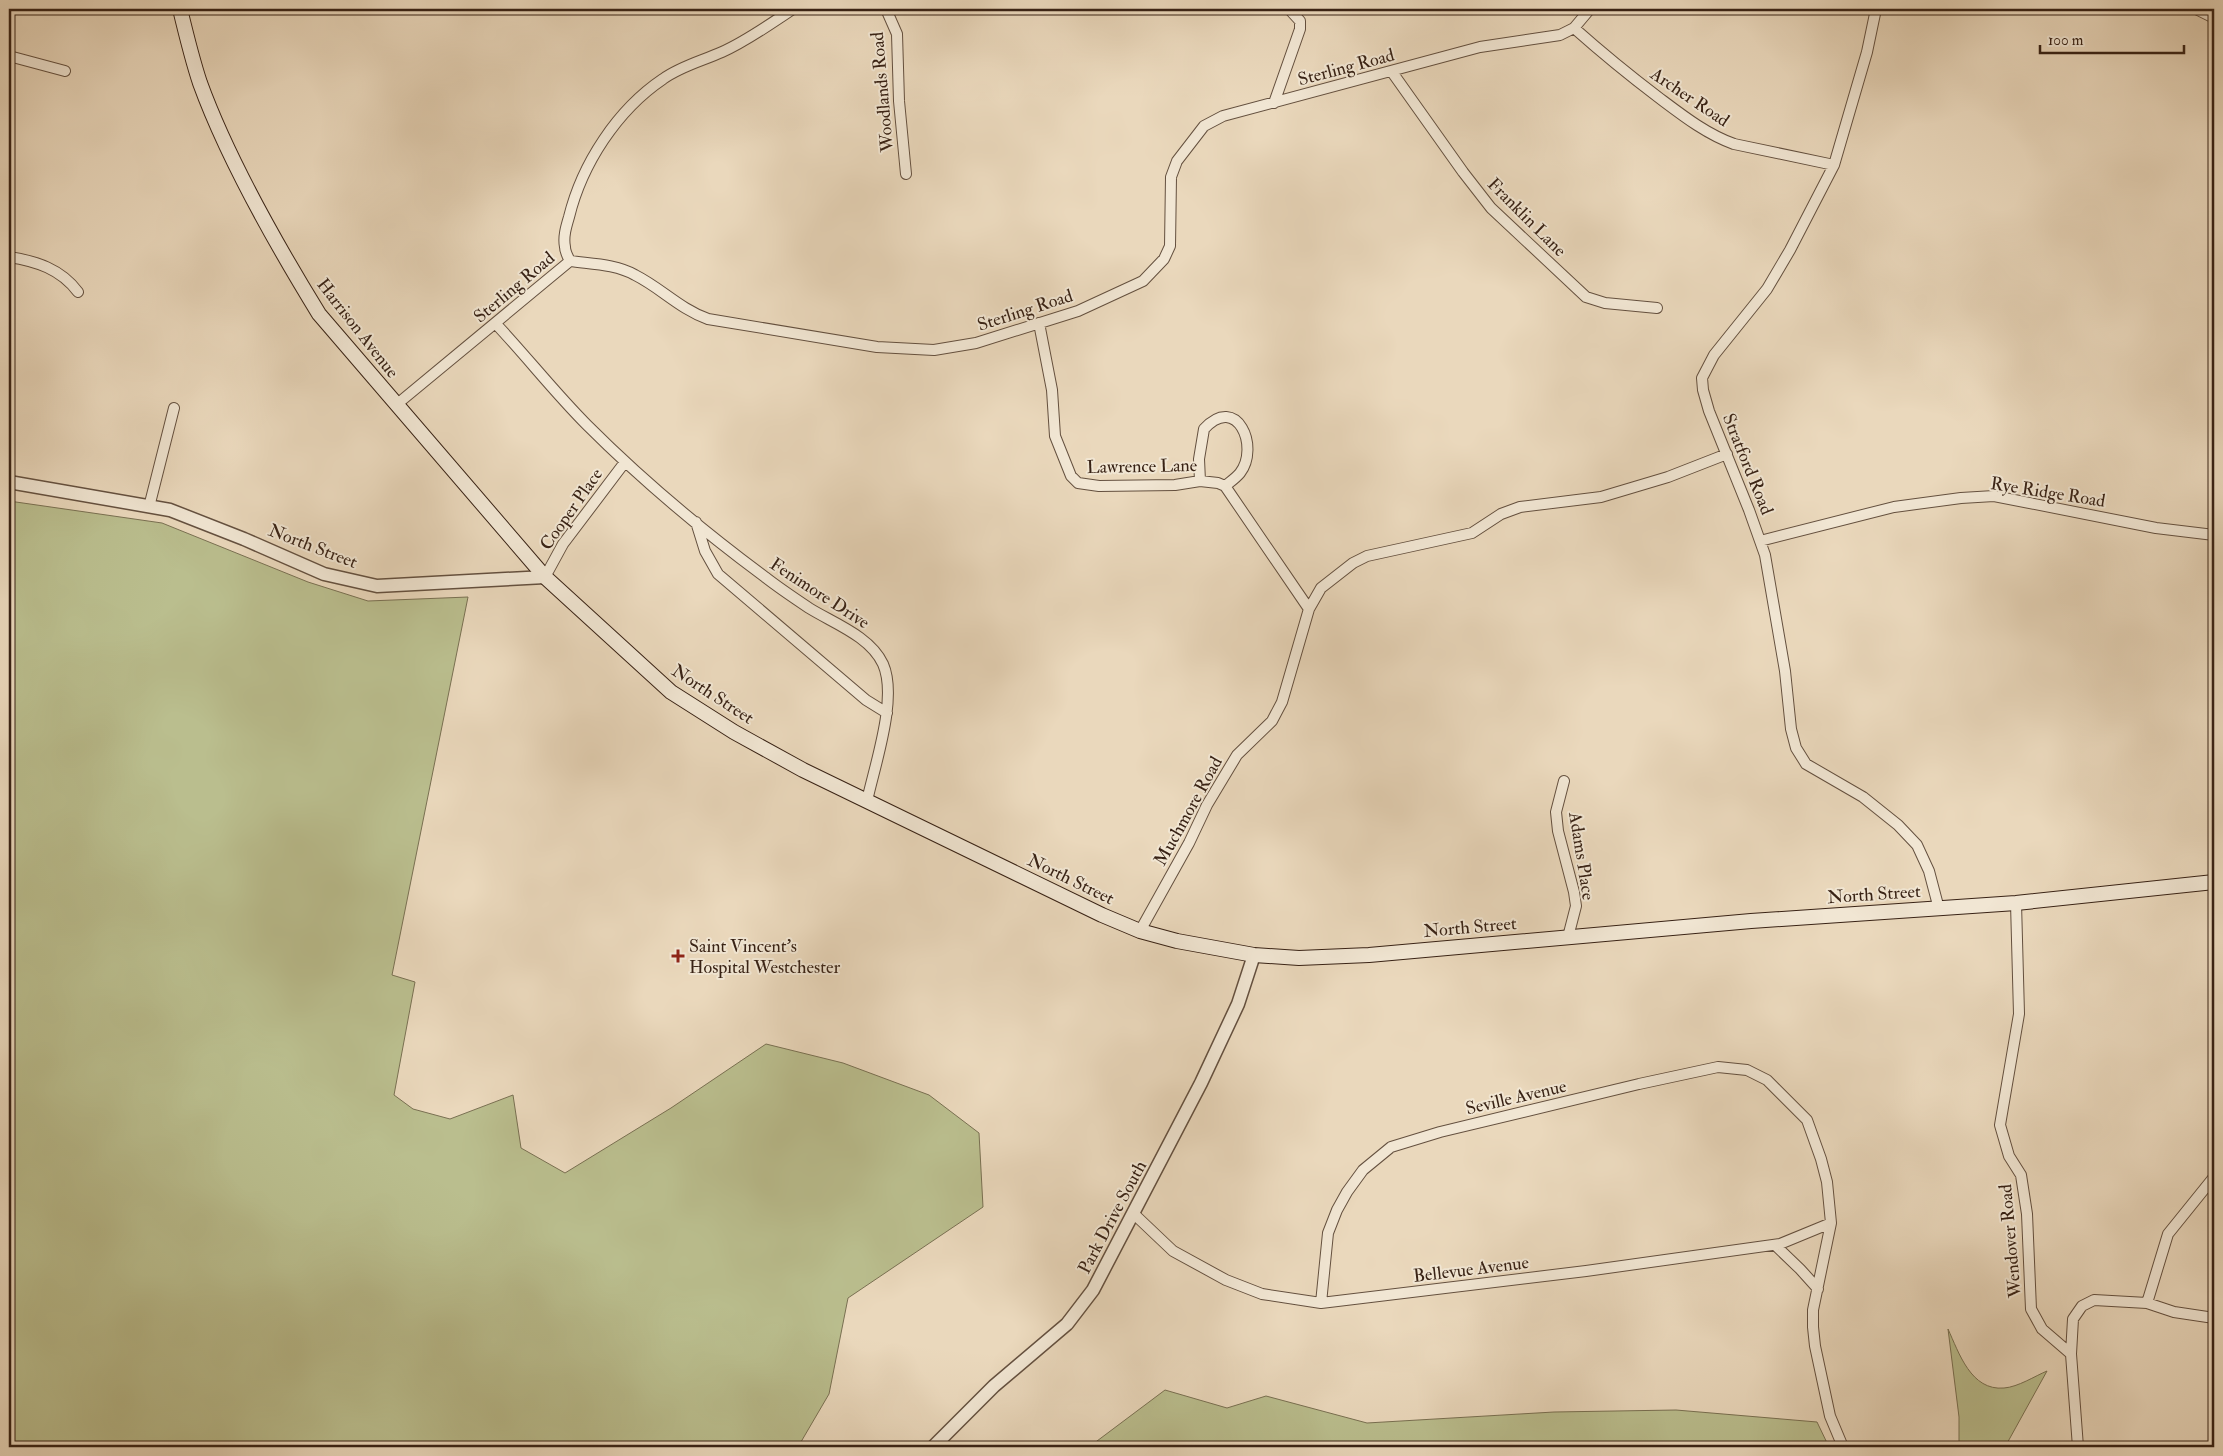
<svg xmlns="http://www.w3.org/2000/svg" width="2223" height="1456" font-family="'IM FELL Double Pica',serif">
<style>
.green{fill:#babe8e;stroke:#797052}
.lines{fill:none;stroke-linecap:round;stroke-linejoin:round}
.minor-casing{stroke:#64503f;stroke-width:12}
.tertiary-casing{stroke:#64503f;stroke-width:15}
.secondary-casing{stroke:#382215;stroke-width:16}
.minor{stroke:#f1e6d3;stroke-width:10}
.tertiary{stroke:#f1e6d3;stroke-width:12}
.secondary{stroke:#f1e6d3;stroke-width:14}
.poi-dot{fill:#8f2418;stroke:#f1e6d3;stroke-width:2}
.labels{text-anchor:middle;stroke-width:4;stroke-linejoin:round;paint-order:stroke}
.street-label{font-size:18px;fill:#382215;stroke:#f1e6d3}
.poi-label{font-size:18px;fill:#382215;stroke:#f1e6d3;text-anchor:start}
</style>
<rect width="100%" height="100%" fill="#ead8bc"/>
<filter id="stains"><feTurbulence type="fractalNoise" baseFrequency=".004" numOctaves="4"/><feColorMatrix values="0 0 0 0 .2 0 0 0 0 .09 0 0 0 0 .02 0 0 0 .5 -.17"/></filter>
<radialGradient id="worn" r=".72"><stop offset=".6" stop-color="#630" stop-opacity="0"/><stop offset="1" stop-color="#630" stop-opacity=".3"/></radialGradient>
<path class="green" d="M9 501 162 523 308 582 368 601 468 597 392 975 415 982 394 1095 413 1109 450 1119 513 1095 521 1148 565 1173 671 1108 766 1044 843 1063 929 1095 979 1133 983 1207 848 1298 829 1394 798 1447H9Z
M1948 1329C1959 1353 1971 1391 2004 1388 2018 1387 2035 1376 2047 1371L2005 1447H1959V1417Z
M1165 1390 1227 1408 1266 1396 1367 1423 1554 1412 1676 1410 1817 1422 1829 1447H1089Z"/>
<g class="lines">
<defs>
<path id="minor" d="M886 9 897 34 899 101 906 174
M1876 9 1867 52 1834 165 1790 250 1767 289 1714 355 1702 378 1703 390 1709 411 1749 510 1765 555 1785 671 1791 729 1796 748 1806 764 1863 797 1898 825 1917 845 1929 871 1939 909
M2196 9 2214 18
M1574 28C1601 52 1629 75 1658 97 1682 115 1706 134 1734 144L1834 165
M9 56 65 71
M1392 72 1463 172 1491 208 1586 297 1605 303 1657 308
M1274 103 1300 29V21L1289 9
M9 257C36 261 61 269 78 292
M570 261C568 257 565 252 565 247 563 237 566 227 569 217 582 164 617 110 663 79 681 66 702 61 722 52 747 41 770 24 793 9
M1039 323 1052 390 1055 436 1071 476 1078 483 1099 486 1175 485 1200 481 1218 483 1225 486 1309 609
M496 324C527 357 555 393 587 425 642 480 703 531 765 577 779 588 794 598 809 608 833 623 870 636 883 664 898 698 875 764 867 801
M396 405 570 261C591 264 616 264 635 275 661 288 680 309 708 319L877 347 934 350 976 343 1078 311 1143 281 1164 259 1170 246 1171 177 1177 161 1204 126 1223 116 1480 47 1560 35 1574 28 1590 9
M1200 481 1199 459 1204 429C1237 393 1260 447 1240 473 1236 478 1230 482 1225 486
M149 507 174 408
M696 522 705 551 718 574 866 700 887 713
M1760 541 1894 507 1961 498 1994 496 2156 528 2214 535
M545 577 563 544 625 462
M1564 781 1556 812 1558 831 1574 892 1576 906 1568 937
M2016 903 2019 1014 2000 1125 2009 1156 2021 1175 2027 1214 2031 1309 2042 1329 2071 1354 2078 1447
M1140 931 1189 843 1207 805 1237 755 1272 721 1282 702 1309 609 1321 588 1353 563 1367 556 1472 533 1501 514 1520 507 1601 497 1668 477 1727 454
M1134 1214 1173 1251 1226 1280 1262 1294 1321 1303 1586 1271 1780 1244 1831 1223
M1775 1245 1800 1269 1818 1289
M1321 1303 1328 1233 1337 1210 1347 1192 1363 1170 1391 1147 1440 1132 1639 1084 1718 1067 1747 1070 1767 1080 1807 1120 1821 1159 1827 1182 1831 1223 1813 1310V1327L1815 1346 1830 1416 1843 1447
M2147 1303 2168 1234 2214 1177
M2071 1354 2073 1319 2082 1306 2094 1300 2147 1303 2174 1312 2214 1318"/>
<path id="tertiary" d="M9 482 170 510 244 539 324 574 377 586 545 577
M933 1447 994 1386 1067 1324 1093 1290 1201 1083 1238 1004 1254 955"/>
<path id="secondary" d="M180 9C186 34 192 59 200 83 228 160 276 244 319 314L545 577 671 692 734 732 803 770 1102 915 1140 931 1177 941 1254 955 1299 958 1369 955 1751 921 2016 903 2214 882"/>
</defs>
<use href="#minor" class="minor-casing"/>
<use href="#tertiary" class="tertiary-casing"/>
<use href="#secondary" class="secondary-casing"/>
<use href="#minor" class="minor"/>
<use href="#tertiary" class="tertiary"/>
<use href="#secondary" class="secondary"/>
</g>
<path class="poi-dot" d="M675.5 948.5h5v5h5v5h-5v5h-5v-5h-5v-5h5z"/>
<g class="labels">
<g class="street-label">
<text transform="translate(1346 67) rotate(-15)" y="6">Sterling Road</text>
<text transform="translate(882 92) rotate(-95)" y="6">Woodlands Road</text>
<text transform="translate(1690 97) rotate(34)" y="6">Archer Road</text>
<text transform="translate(1527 217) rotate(45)" y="6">Franklin Lane</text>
<text transform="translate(514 287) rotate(-40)" y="6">Sterling Road</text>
<text transform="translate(1025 310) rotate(-18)" y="6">Sterling Road</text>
<text transform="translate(358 328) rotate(52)" y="6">Harrison Avenue</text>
<text transform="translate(1748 464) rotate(68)" y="6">Stratford Road</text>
<text transform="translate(1142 466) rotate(-1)" y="6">Lawrence Lane</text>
<text transform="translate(2048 492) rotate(9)" y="6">Rye Ridge Road</text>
<text transform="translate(571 509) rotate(-55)" y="6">Cooper Place</text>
<text transform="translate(313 546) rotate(21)" y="6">North Street</text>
<text transform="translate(820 593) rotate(33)" y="6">Fenimore Drive</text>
<text transform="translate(713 694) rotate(33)" y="6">North Street</text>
<text transform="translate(1188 811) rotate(-61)" y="6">Muchmore Road</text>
<text transform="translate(1582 856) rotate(81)" y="6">Adams Place</text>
<text transform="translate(1071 879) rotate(26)" y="6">North Street</text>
<text transform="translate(1874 894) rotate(-4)" y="6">North Street</text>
<text transform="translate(1470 927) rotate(-5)" y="6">North Street</text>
<text transform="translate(1516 1097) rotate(-13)" y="6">Seville Avenue</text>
<text transform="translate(1112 1217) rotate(-62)" y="6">Park Drive South</text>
<text transform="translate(2010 1241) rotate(-95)" y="6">Wendover Road</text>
<text transform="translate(1471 1269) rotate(-7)" y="6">Bellevue Avenue</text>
</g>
<g class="poi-label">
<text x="689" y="952">Saint Vincent's<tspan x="689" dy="21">Hospital Westchester</tspan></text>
</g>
</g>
<rect width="2223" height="1456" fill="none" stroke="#ead8bc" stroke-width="30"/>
<rect x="10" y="10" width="2203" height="1436" fill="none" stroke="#382215" stroke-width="2.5"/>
<rect x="15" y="15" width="2193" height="1426" fill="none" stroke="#382215"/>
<path d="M2040 45v8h144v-8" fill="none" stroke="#382215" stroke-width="2.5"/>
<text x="2048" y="45" font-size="15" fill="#382215" stroke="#f1e6d3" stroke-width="4" paint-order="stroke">100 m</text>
<rect width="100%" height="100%" filter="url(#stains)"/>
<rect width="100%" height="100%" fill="url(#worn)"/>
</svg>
